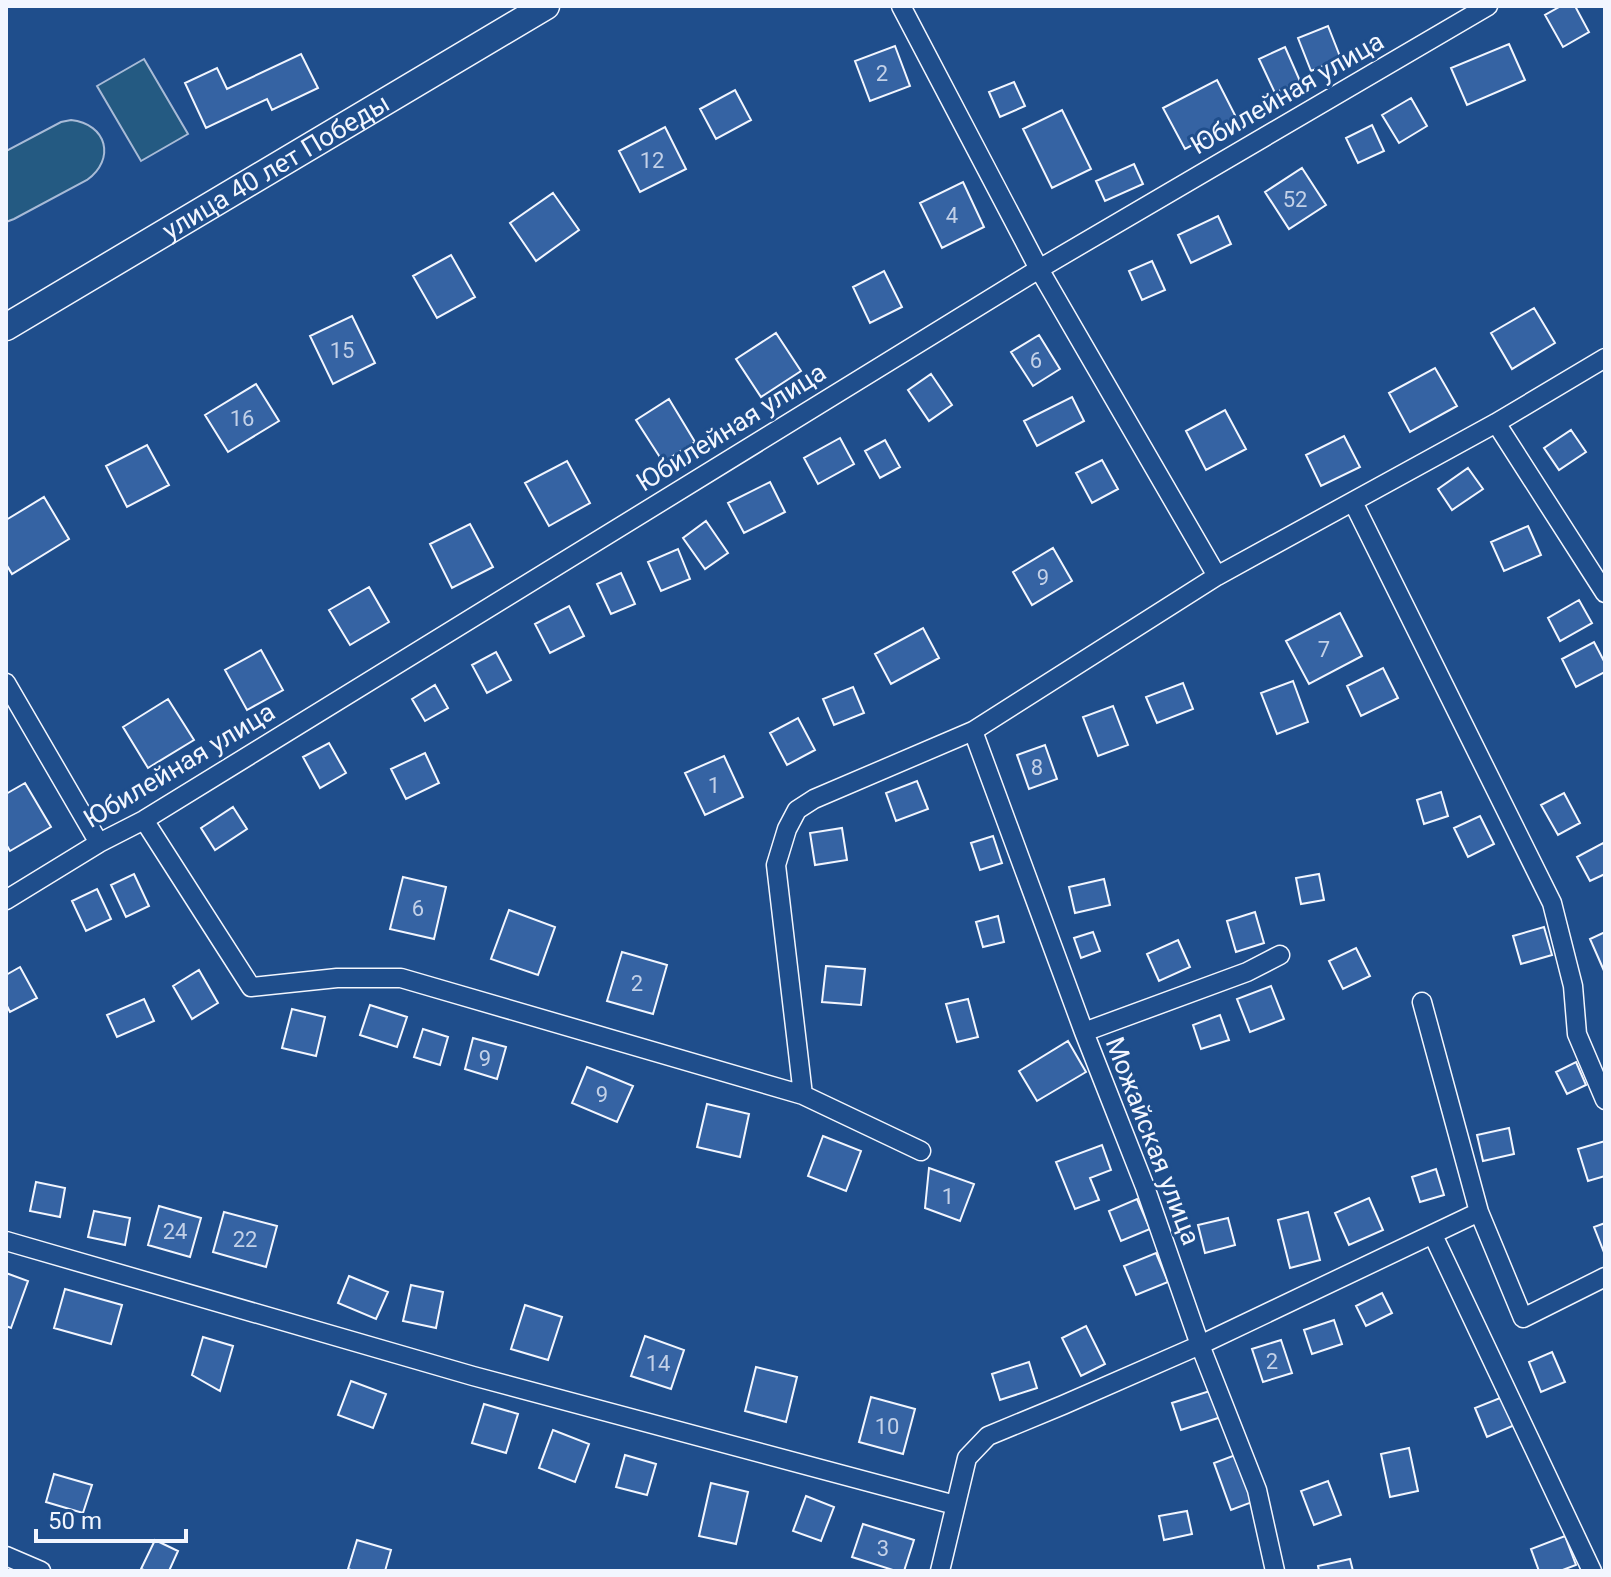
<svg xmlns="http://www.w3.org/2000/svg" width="1611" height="1577" font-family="Roboto,sans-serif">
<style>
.green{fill:#245a82;stroke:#a8bbd7;stroke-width:2}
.building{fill:#3563a3;stroke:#f2f6ff;stroke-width:2}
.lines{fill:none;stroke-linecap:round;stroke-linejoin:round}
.street-casing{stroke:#f2f6ff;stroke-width:21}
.secondary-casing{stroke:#f2f6ff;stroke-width:29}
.street{stroke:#1f4e8c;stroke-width:18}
.secondary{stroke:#1f4e8c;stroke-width:26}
.labels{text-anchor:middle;stroke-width:6;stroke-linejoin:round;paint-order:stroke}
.number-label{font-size:22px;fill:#c3d1e8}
.street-label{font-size:26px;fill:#f2f6ff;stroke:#1f4e8c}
</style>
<rect width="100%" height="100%" fill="#1f4e8c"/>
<path class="green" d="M144 59 188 134 141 161 97 86Z
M71 120C107 124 116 159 87 180L14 219 6 222V151L61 122Z"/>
<path class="building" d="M1561 6H1575L1589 32 1563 47 1545 15Z
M1328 26 1341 59 1311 71 1298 38Z
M1509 44 1525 80 1467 105 1451 68Z
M895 46 910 86 870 101 855 61Z
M1285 47 1300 81 1275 93 1259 59Z
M301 54 318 88 272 110 267 99 206 128 185 83 217 68 227 89Z
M1217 80 1238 121 1185 149 1163 108Z
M1014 82 1025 106 1000 117 989 92Z
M735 90 751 120 716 139 700 109Z
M1411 98 1427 126 1399 143 1382 115Z
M1062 110 1091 169 1052 188 1023 129Z
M1372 125 1384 151 1358 163 1346 138Z
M665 127 686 169 640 192 619 151Z
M1134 164 1143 184 1105 201 1096 181Z
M1302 168 1326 205 1289 229 1265 192Z
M963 182 984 227 942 248 920 203Z
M553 193 579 230 536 261 510 223Z
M1218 216 1231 244 1191 263 1178 235Z
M451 255 475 297 437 318 413 276Z
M1152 261 1165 290 1142 300 1129 271Z
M884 271 902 307 870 323 853 287Z
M1534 308 1555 343 1512 369 1491 333Z
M352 316 375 363 333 384 310 336Z
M776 333 801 371 761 397 736 359Z
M1039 335 1060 369 1033 386 1011 352Z
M1435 368 1457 406 1410 432 1389 393Z
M931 374 952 405 929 421 908 390Z
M256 384 279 421 228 452 205 415Z
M1072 397 1084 421 1037 446 1024 421Z
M669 399 695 442 663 462 636 420Z
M1225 410 1246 449 1206 470 1186 431Z
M1571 430 1586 452 1559 470 1544 448Z
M1344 436 1360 467 1321 486 1306 455Z
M840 438 854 464 818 484 804 458Z
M885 440 900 467 880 478 865 451Z
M147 445 169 485 127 507 106 466Z
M1102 460 1118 489 1092 503 1076 473Z
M567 461 590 503 549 526 525 483Z
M1468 468 1483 489 1452 510 1438 489Z
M770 482 785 512 744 533 728 503Z
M44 497 69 539 12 574 6 564V520Z
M706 521 728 553 705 569 683 538Z
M470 524 493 567 452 588 430 544Z
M1528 526 1541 555 1504 571 1491 542Z
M1053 548 1072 581 1032 605 1013 572Z
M678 549 690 579 661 591 648 562Z
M621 573 635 604 611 614 597 584Z
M369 587 389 622 350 645 329 610Z
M1579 600 1592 623 1560 641 1548 618Z
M569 606 584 636 550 653 535 624Z
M1340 613 1362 656 1309 684 1286 641Z
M923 628 939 658 891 684 875 654Z
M1594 642 1605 663V672L1576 687 1562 659Z
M261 650 283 690 247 710 225 670Z
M496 652 511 680 487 693 472 665Z
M1383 668 1398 698 1361 716 1347 686Z
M1293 681 1308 722 1277 734 1261 693Z
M1183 683 1193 709 1157 723 1146 697Z
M435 685 448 708 425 721 412 699Z
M853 687 864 713 834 725 823 699Z
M168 699 194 740 148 768 123 727Z
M1113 706 1128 745 1098 756 1083 717Z
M798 718 815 750 787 765 770 733Z
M329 743 346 773 320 788 303 757Z
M1045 745 1057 779 1029 789 1017 755Z
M425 753 439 783 406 799 391 769Z
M724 756 743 797 705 815 685 773Z
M917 781 928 809 896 821 886 793Z
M25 783 51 827 10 851 6 844V794Z
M1441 792 1448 816 1424 824 1417 800Z
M1564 793 1580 823 1558 835 1541 805Z
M233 807 247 829 215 850 201 828Z
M1480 816 1494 844 1468 857 1454 828Z
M842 828 847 860 815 865 810 833Z
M993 836 1002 863 980 870 971 843Z
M1603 843 1605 847V874L1590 881 1577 857Z
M134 874 149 906 126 917 111 885Z
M1319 874 1324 900 1301 904 1296 878Z
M403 877 446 887 434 939 390 929Z
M1104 879 1110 905 1075 913 1069 887Z
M97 889 111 919 86 931 72 901Z
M509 910 555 927 538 975 491 959Z
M1255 912 1264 943 1236 952 1227 921Z
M998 916 1004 942 983 947 976 922Z
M1544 927 1552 955 1521 964 1513 936Z
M1093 932 1100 951 1081 958 1074 938Z
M1605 932V973L1590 939Z
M1178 940 1190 967 1159 981 1147 954Z
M1356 948 1370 976 1343 989 1329 961Z
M622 952 667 965 653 1014 607 1001Z
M826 966 865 969 861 1005 822 1002Z
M20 967 37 998 10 1012 6 1004V975Z
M199 970 218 1003 192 1019 173 986Z
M1271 986 1284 1019 1250 1032 1237 999Z
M144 999 154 1021 117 1037 107 1015Z
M968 999 978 1037 957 1042 946 1004Z
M370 1005 407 1017 397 1047 360 1035Z
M292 1009 325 1017 316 1056 282 1048Z
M1220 1015 1229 1040 1201 1049 1193 1025Z
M423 1029 448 1037 440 1065 414 1057Z
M473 1038 506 1047 497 1079 465 1069Z
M1068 1041 1086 1072 1037 1101 1019 1071Z
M1576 1062 1586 1085 1567 1094 1556 1072Z
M587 1067 633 1086 617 1122 572 1103Z
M707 1104 749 1114 740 1157 697 1147Z
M1509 1128 1514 1154 1483 1161 1477 1135Z
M823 1136 861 1151 846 1191 808 1176Z
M1605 1141V1176L1588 1181 1578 1149Z
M1102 1145 1111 1170 1090 1178 1099 1200 1075 1209 1056 1162Z
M929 1168 974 1184 960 1221 925 1208Z
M1436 1169 1444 1195 1420 1202 1412 1177Z
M36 1182 65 1188 60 1217 30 1211Z
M1369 1198 1383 1230 1349 1245 1335 1213Z
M1137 1199 1150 1229 1121 1241 1109 1211Z
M159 1206 201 1218 190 1257 148 1245Z
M94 1211 130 1218 125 1245 88 1237Z
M224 1212 277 1226 266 1267 213 1252Z
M1308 1212 1320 1260 1290 1268 1278 1220Z
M1228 1218 1235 1245 1205 1253 1198 1225Z
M1605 1223V1255L1594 1227Z
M1156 1253 1168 1282 1136 1295 1124 1266Z
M6 1273 28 1281 11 1328 6 1326Z
M349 1276 388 1292 376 1319 338 1303Z
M411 1285 443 1292 436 1328 403 1321Z
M65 1289 122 1305 111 1344 54 1328Z
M1382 1293 1392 1313 1366 1326 1356 1306Z
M525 1305 562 1317 548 1360 511 1349Z
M1334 1320 1342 1344 1312 1354 1304 1330Z
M1086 1326 1105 1364 1081 1376 1062 1338Z
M645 1336 684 1350 671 1389 631 1376Z
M203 1337 233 1346 220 1391 192 1375Z
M1281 1340 1292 1373 1263 1382 1252 1349Z
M1552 1352 1565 1382 1541 1392 1529 1362Z
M1029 1362 1037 1388 1000 1400 992 1374Z
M756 1367 797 1377 786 1422 745 1411Z
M351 1381 386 1394 373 1428 338 1415Z
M1213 1390 1221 1417 1181 1430 1172 1403Z
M1505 1396 1517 1424 1487 1437 1475 1408Z
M871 1397 915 1409 903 1454 859 1442Z
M484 1404 518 1414 506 1453 472 1443Z
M553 1430 589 1444 575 1482 539 1468Z
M1409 1448 1418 1491 1390 1497 1381 1454Z
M1238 1454 1255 1501 1231 1510 1214 1463Z
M625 1455 656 1464 647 1495 616 1487Z
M54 1474 92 1485 83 1513 46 1502Z
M1328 1481 1341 1515 1314 1525 1301 1491Z
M711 1483 748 1492 736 1544 699 1536Z
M806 1496 834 1507 821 1541 793 1531Z
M1187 1511 1192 1534 1164 1540 1159 1516Z
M863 1524 914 1540 904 1571H896L852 1557Z
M1565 1536 1576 1565 1560 1571H1539L1531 1549Z
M155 1540 178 1551 169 1571H147L141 1569Z
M357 1540 391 1550 385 1571H354L348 1569Z
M1350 1559 1353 1571H1319L1318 1566Z"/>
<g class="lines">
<defs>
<path id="street" d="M901 6 1039 269 1217 576
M1496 423 1605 593
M1353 502 1552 903 1573 986 1577 1034 1605 1100
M6 683 99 843
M973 731 1084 1032 1145 1187 1200 1345 1257 1490 1275 1571
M144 820 251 987 337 978H401L803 1095
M6 900 99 843 144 820 1039 269 1488 6
M1084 1032 1247 972 1280 955
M921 1151 803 1095 776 865 787 829 797 810 814 799 973 731 1217 576 1496 423 1605 358
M1479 1212 1523 1318 1605 1277
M1433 1235 1592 1571
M6 1241 473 1376 955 1505
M6 1556 41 1571
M940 1571 967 1458 988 1436 1063 1405 1200 1345 1479 1212 1422 1002"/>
<g id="secondary">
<path id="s1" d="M6 327 546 6"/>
</g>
</defs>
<use href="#street" class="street-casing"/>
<use href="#secondary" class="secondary-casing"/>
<use href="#street" class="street"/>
<use href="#secondary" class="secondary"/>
</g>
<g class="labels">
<g class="number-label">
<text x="882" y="81">2</text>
<text x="652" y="168">12</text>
<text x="1295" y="207">52</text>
<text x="952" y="223">4</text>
<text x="342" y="358">15</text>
<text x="1036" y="368">6</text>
<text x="242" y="426">16</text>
<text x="1043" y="585">9</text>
<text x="1324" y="657">7</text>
<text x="1037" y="775">8</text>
<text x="714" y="793">1</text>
<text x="418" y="916">6</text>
<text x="637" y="991">2</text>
<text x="485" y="1066">9</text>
<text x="602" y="1102">9</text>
<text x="948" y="1204">1</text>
<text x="175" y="1239">24</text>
<text x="245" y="1247">22</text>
<text x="1272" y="1369">2</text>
<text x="658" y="1371">14</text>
<text x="887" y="1434">10</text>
<text x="883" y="1556">3</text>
</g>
<g class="street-label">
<text transform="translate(1287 93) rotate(-30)" y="9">Юбилейная улица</text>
<text dy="9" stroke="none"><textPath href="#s1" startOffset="314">улица 40 лет Победы</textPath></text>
<text transform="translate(731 427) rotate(-32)" y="9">Юбилейная улица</text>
<text transform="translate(179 765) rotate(-31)" y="9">Юбилейная улица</text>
<text transform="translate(1153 1141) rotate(69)" y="9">Можайская улица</text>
</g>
</g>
<rect width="1611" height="1577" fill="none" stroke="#f2f6ff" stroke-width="16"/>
<path d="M36 1529v12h150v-12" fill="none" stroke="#f2f6ff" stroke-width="4"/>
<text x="48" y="1529" font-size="24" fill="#f2f6ff" stroke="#1f4e8c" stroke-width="6" paint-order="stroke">50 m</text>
</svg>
